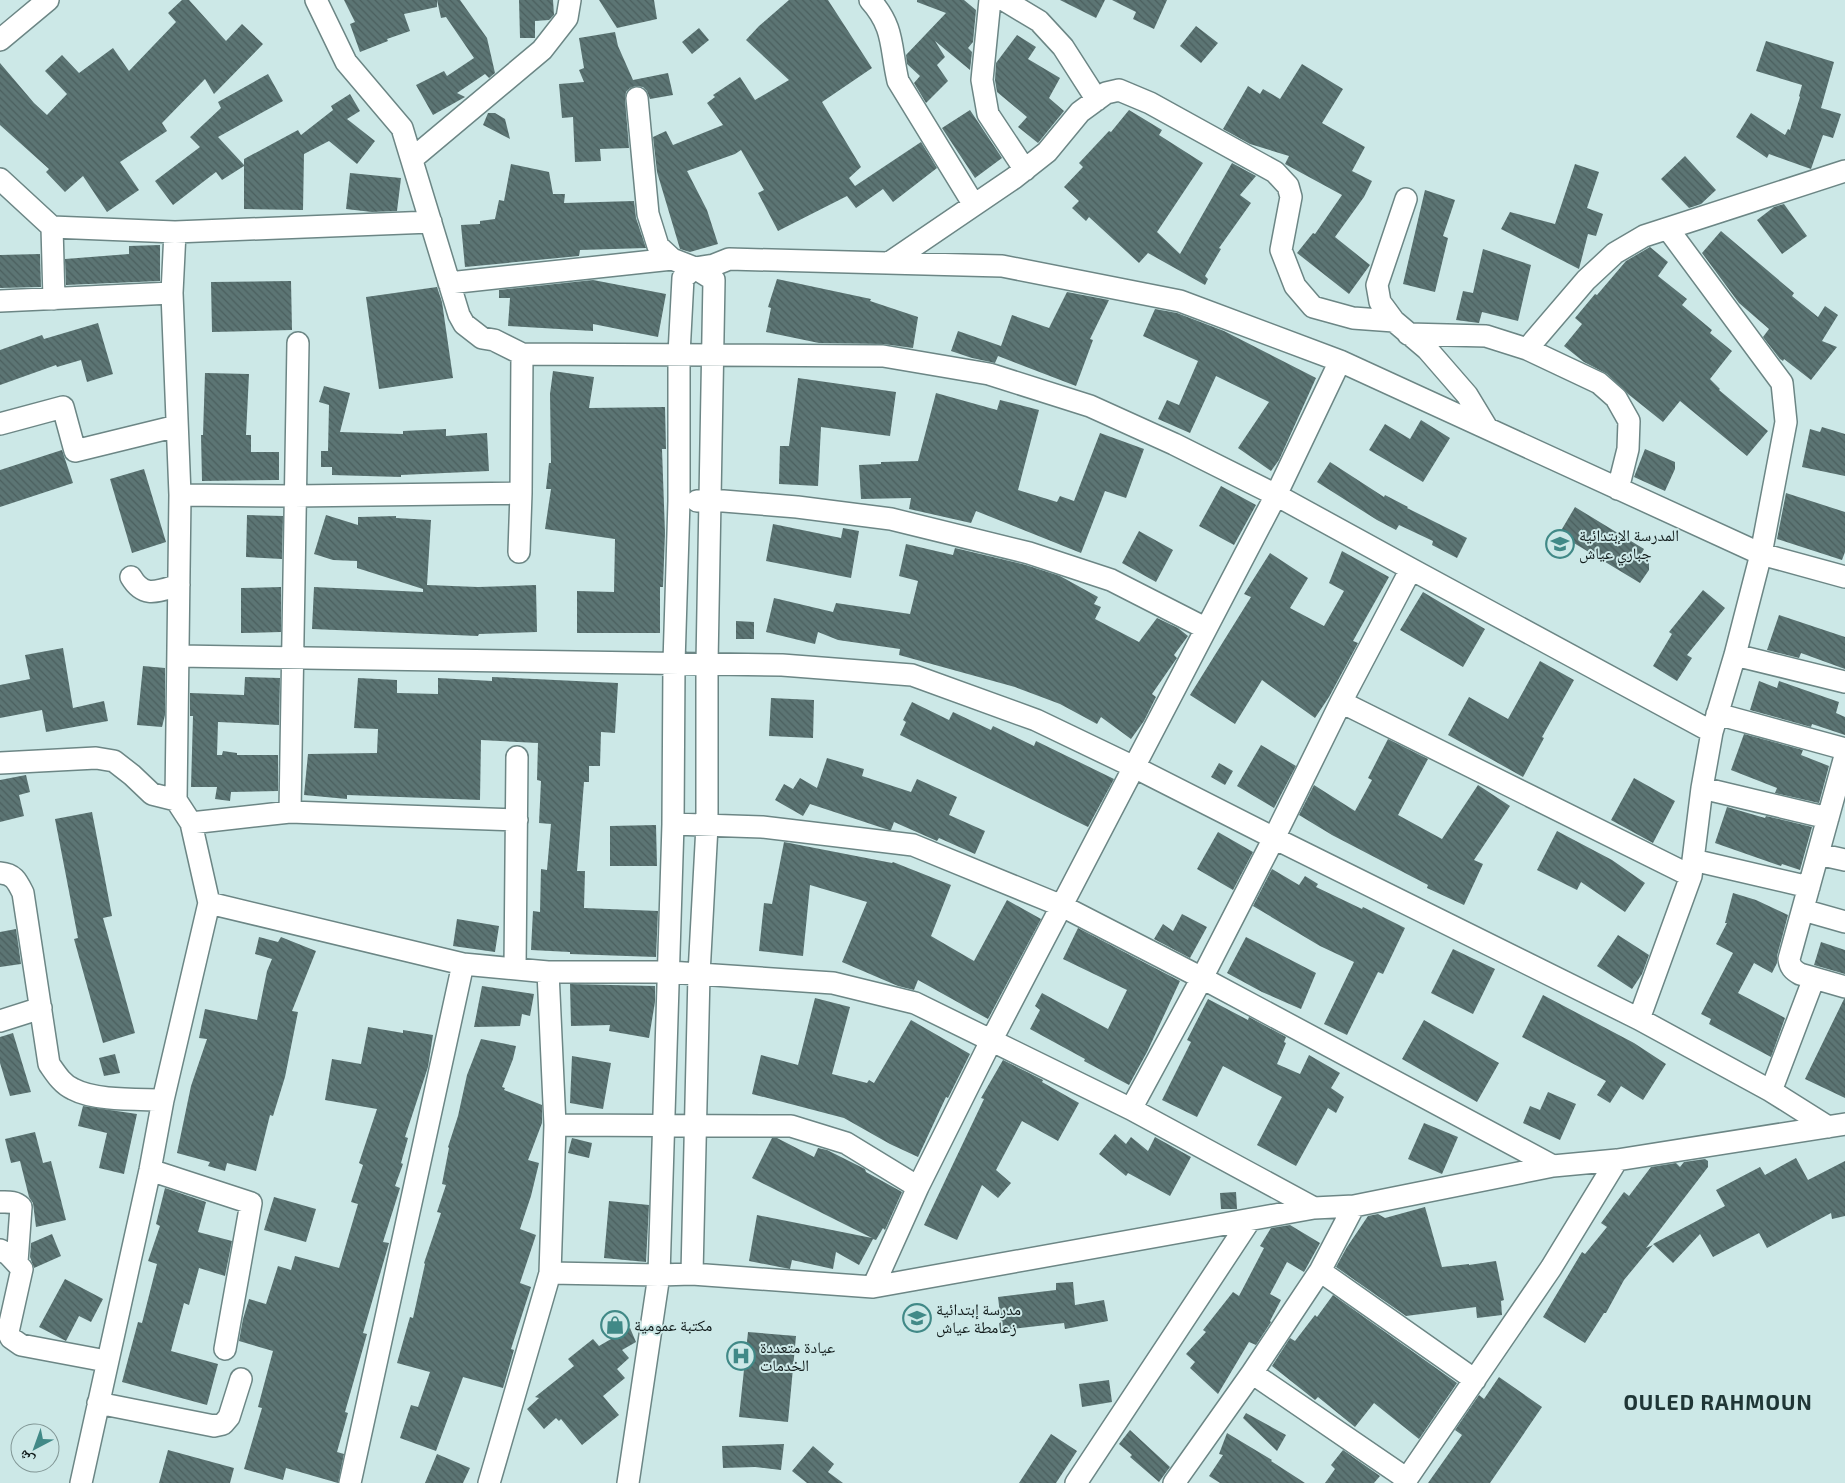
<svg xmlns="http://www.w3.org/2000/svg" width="1845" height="1483" font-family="'Exo 2','Noto Naskh Arabic',sans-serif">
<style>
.building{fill:url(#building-back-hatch)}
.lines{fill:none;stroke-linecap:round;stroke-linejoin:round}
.minor-casing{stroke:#6c8685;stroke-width:24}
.minor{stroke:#fff;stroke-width:21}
.labels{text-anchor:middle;stroke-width:4;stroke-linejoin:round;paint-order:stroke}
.poi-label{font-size:16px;fill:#111b1b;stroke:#cce8e7;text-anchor:start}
.district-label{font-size:21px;font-weight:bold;letter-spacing:1px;fill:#1f3636;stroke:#cce8e7}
</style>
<defs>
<pattern id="building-back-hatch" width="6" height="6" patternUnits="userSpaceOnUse" patternTransform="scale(1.25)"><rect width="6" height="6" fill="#5c7574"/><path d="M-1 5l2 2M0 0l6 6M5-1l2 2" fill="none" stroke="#4b5f5e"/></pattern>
</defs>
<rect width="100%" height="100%" fill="#cce8e7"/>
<path class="building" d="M182 0H189L226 41 242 24 263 44 214 94 205 79 162 123 167 131 120 162 139 190 107 212 83 176 65 192 46 172 49 169 0 125V63L34 103 47 115 67 94 45 71 62 55 79 73 113 48 129 71 176 22 168 13Z
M344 0H437V7L404 14 410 31 387 39 388 41 360 52 350 24 355 22Z
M437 0H460L487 38 495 73 489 78 485 74 457 93 465 97 433 115 416 85 444 71 447 76 474 58 446 17 441 18Z
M519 0H553L554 15 549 20 535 21V38H520Z
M599 0H654L657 19 617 28Z
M789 0H828L872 68 822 102 861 167 849 178 855 186 921 142 937 168 893 202 883 189 856 208 847 196 778 231 758 193 764 190 741 150 735 154 687 171 707 210 718 244 690 252 680 249 657 172 653 137 666 131 673 145 723 125 707 103 715 97 713 95 740 77 755 100 789 80 746 40 759 26Z
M917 0H964L976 10 973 42 968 48 972 52 970 70 935 41 945 57 937 65 948 81 926 103 914 83 920 76 907 64 906 55 946 13 917 2Z
M1060 0H1105L1096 18Z
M1112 0H1167L1154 29 1133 19 1136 12Z
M1196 26 1218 43 1201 63 1180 46Z
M699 28 709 40 692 54 682 42Z
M615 32 618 46 633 80 668 73 673 95 650 99 647 91 643 87 636 86 630 88 626 92 625 99 629 148 600 149 601 161 575 162 573 117 562 118 559 84 584 82 579 70 584 68 579 38Z
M1017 35 1036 47 1028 59 1060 78 1049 98 1064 111 1038 143 1018 127 1027 117 997 92 995 80 996 63Z
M1766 41 1834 62 1821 108 1841 114 1833 138 1823 135 1811 169 1769 154 1767 158 1736 137 1751 113 1785 135 1788 129 1790 130 1800 97 1799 96 1802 85 1756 71Z
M1302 64 1343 89 1322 123 1365 147 1352 171 1372 181 1364 197 1335 237 1370 265 1349 294 1297 253 1313 233 1315 234 1342 195 1285 164 1289 156 1250 144 1223 129 1248 86 1260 94 1263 89 1280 99Z
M268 74 283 101 218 137 244 165V159L298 130 301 135 333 110 331 106 350 94 360 111 347 119 375 141 357 164 329 141 304 154 303 210 244 209V166L222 180 216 172 173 205 155 181 200 147 190 137 221 108 218 102Z
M970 110 1002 158 975 178 942 128Z
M1129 110 1162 130 1159 135 1203 163 1157 232 1180 254 1232 163 1256 176 1240 195 1251 203 1219 248 1221 249 1205 276 1208 279 1205 285 1148 253 1139 263 1089 217 1086 221 1072 208 1079 201 1064 187 1083 167 1079 163 1109 131 1111 132Z
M488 113H495L505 119 510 139 483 125Z
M1685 156 1716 190 1701 204 1689 208 1661 179Z
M511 164 549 172 553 194H565L564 203 634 201 636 218 646 248 580 250 579 256 465 267 461 225 480 224V221L495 219 499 200 504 201Z
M1575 164 1599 172 1587 208 1603 214 1596 236 1588 234 1579 269 1501 229 1510 212 1555 224Z
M350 173 401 178 397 211 372 212 346 209Z
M1425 190 1455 200 1443 236 1448 238 1435 292 1403 284Z
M1784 204 1807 236 1782 254 1757 220 1774 207Z
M1721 231 1794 293 1792 296 1818 317 1825 306 1838 315 1822 341 1837 347 1811 380 1784 359 1783 361 1780 359 1763 337 1769 329 1739 303 1702 253Z
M160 245V281L66 285 65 259 129 254V246Z
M1650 247 1668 262 1658 276 1687 299 1682 305 1712 330 1710 333 1732 351 1710 379 1720 389 1719 390 1768 431 1747 456 1680 401 1663 422 1628 394 1607 374 1584 362 1564 346 1582 324 1575 318 1595 294 1597 295 1626 261Z
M1483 249 1531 265 1518 321 1482 312 1479 323 1456 320 1463 291 1473 293Z
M40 254 41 287 0 288V255Z
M777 279 871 299 870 301 918 317 913 348 883 344 819 343 766 332 771 308 768 307Z
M593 280 666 294 658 337 593 324V331L508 326 510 298H499V290Z
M291 281 292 330 212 332 211 282Z
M437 287 442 302 453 378 379 389 366 297Z
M1067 292 1109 300 1090 339 1093 340 1076 386 998 356 995 363 972 358 951 351 958 331 1001 346 1012 315 1049 328Z
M1155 309 1177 313 1224 331 1316 378 1279 460 1271 471 1238 448 1269 402 1216 376 1190 433 1158 419 1167 400 1179 405 1198 361 1143 336Z
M98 323 113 374 87 382 81 360 57 367 56 365 0 385V350L42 335 44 339Z
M553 371 594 377 589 408 665 407 666 449H662L665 533 663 587H660V633H577V591L614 592 615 539 545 529 551 489H546L549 463H551L550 394Z
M205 373 249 374 246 435H251V452H279V480L202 481 201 435H203Z
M798 378 896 392 890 436 821 427 818 486 779 484 780 446H789Z
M324 386 350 393 340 432 403 434V431L446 429V436L487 433 489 471 401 475V477L332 475V467H321V451H328L329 405 319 402Z
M936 393 997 410 1000 400 1039 410 1018 490 1057 502 1060 496 1074 501 1100 433 1144 449 1126 498 1105 491 1081 553 976 511 971 523 909 509 911 498 861 499 859 465 881 464V462L918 461Z
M1421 420 1450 438 1423 482 1369 450 1385 424 1410 439Z
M1822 427 1845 434V476L1802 467 1810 429 1820 432Z
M1645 449 1675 462V469L1665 491 1634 477Z
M62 450 73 483 0 507V470Z
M1330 462 1384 497 1385 495 1408 507 1407 508 1467 538 1457 558 1432 545 1433 541 1399 525 1396 530 1377 520 1317 482Z
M144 469 166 542 132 553 110 479Z
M1221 486 1256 505 1234 545 1199 526Z
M1786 493 1845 512V552L1842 560 1777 539Z
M1575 507 1644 549 1639 558 1649 563V570L1640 583 1559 534Z
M247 515 283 516 282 559 246 557Z
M326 515 358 525V517L396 516V518L431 520 427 585 478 587 536 585 537 632 479 634 478 636 312 629 314 587 423 592V589L357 568V561L333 560 314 554Z
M773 524 841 538 843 528 859 531 851 578 766 561Z
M1139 531 1173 550 1156 582 1122 563Z
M906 544 953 555 955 548 1026 565 1060 576 1098 597 1094 604 1101 607 1095 619 1139 642 1157 618 1178 628 1188 636 1174 655 1177 658 1152 694 1156 697 1144 721 1131 739 1101 717 1097 724 1060 704 1015 687 899 655 900 649 838 640 818 632 815 644 766 632 774 598 833 612 836 603 910 614 918 581 899 576Z
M1342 551 1389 577 1353 641 1358 643 1329 697 1315 718 1262 680 1235 724 1190 695 1251 597 1244 594 1270 553 1308 578 1290 608 1324 626 1344 591 1329 583Z
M281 587V632L241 633V588Z
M1703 590 1725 608 1687 655 1692 658 1677 681 1653 666 1672 634 1669 632Z
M1423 592 1485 629 1463 667 1400 630Z
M1779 615 1845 637V669L1801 653 1799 658 1767 650Z
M736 621 754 622V639H736Z
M63 648 73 708 104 701 108 721 46 732 42 710 0 718V685L30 679 25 655Z
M1540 661 1574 680 1542 737 1544 738 1523 777 1448 735 1469 697 1508 719Z
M143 666 165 668V715L162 727 137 725Z
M245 677 280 678 279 725 218 722 217 755H222L223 751 237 753V755H278V791L231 792 230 801 215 799 217 787H191L193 716H190V693L244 695Z
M492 677 618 683 615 733 601 732 600 766H589V782H584L577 871H585L584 908 658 911 656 957 570 954V952L531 950 533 911 540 912 541 869 547 870 551 824 539 823 541 781 537 780 538 743 481 740 480 800 347 795V799L304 795 308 754 377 753 378 729 354 728 358 678 397 680V693L438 694V678L492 681Z
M1759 681 1777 688 1779 681 1839 702 1836 713 1845 717V735L1812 724 1811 727 1750 710Z
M771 698 814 700 813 738 769 736Z
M912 702 949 720 953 712 991 730 993 726 1034 746 1036 741 1114 779 1088 827 900 735 906 722 903 720Z
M1744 734 1803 750 1801 755 1829 766 1819 803 1775 793 1777 788 1731 770Z
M1388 739 1428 759 1398 815 1442 839 1478 785 1510 806 1474 860 1483 864 1464 905 1427 888 1428 885 1332 835 1299 815 1314 785 1355 811 1372 780 1368 778Z
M1261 745 1296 766 1274 808 1237 786Z
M827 758 864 769 862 776 911 792 917 779 957 797 949 815 985 831 975 854 939 838 937 841 894 822 891 830H889L810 804 803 816 775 800 784 784 793 789 800 778 817 788Z
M1219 763 1233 771 1225 785 1211 777Z
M26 775 30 792 19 795 24 816 0 822V780Z
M1634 778 1675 801 1653 843 1611 820Z
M1727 807 1765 818 1766 816 1812 827 1800 870 1782 864 1781 866 1715 843Z
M92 812 112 916 103 918 135 1033 103 1043 74 939 78 938 55 819Z
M656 825 657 866H610V826Z
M1557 831 1612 860 1645 883 1625 912 1581 882 1577 890 1537 870Z
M1218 832 1253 852 1233 890 1197 869Z
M784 842 892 863 893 862 951 885 931 936 974 961 1007 900 1041 919 988 1019 918 980 914 990 898 986 842 962 867 902 810 885 803 956 759 951 764 903 772 904Z
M1272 869 1299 885 1305 876 1318 884 1316 887 1362 909 1363 907 1405 928 1383 974 1378 972 1347 1035 1324 1024 1354 962 1320 946 1253 906Z
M1733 893 1756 900 1788 915 1777 956V963L1772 973 1754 963 1738 993 1785 1018 1771 1057 1709 1024 1711 1019 1701 1014 1733 953 1716 944 1727 923H1725Z
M1182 914 1207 927 1190 958 1154 939 1163 924 1173 931Z
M457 919 499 926 495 952 453 946Z
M1078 928 1180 981 1147 1052 1129 1085 1084 1061 1085 1059 1030 1029 1040 1010 1035 1006 1042 993 1108 1029 1127 990 1063 959Z
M16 929 21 964 0 967V932Z
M1618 935 1649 955 1642 974 1632 989 1597 966Z
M259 937 278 942 281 937 316 951 292 1011 298 1012 285 1077 273 1116 270 1115 256 1171 227 1163 225 1171 208 1166 210 1162 177 1153 191 1086 207 1039 199 1038 205 1009 257 1020 267 971 272 959 255 954Z
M1246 937 1316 973 1301 1009 1262 992 1227 973Z
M1821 942 1845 950V974L1814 965Z
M1453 949 1495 969 1473 1014 1431 993Z
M570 984 655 986V1002L649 1038 609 1031 610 1025 571 1026Z
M482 986 534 994 530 1016 522 1014 520 1026 474 1027Z
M1543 995 1634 1043 1666 1064 1643 1100 1621 1086 1610 1103 1597 1095 1606 1081 1522 1037Z
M815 998 850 1007 832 1074 867 1083 869 1080 874 1083 911 1020 970 1054 948 1098 946 1097 918 1157 890 1144 844 1118 752 1094 761 1055 798 1065Z
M1208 999 1248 1020 1249 1017 1286 1037 1284 1042 1286 1043 1277 1064 1300 1074 1309 1055 1340 1073 1331 1088 1344 1097 1336 1113 1328 1108 1296 1166 1257 1145 1282 1097 1223 1066 1197 1117 1162 1100 1191 1042 1187 1040Z
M1844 999H1845V1098L1805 1079Z
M1424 1020 1499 1063 1477 1102 1402 1059Z
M368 1027 403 1033V1030L433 1035 428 1067 405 1137 408 1138 401 1163 403 1164 395 1186 400 1188 383 1242 389 1243 363 1333 367 1334 345 1412 348 1413 337 1452 344 1454 338 1483 286 1468 283 1480 244 1469 262 1408 258 1407 273 1351 239 1341 243 1319 249 1299 266 1304 278 1266 291 1270 295 1256 339 1268 358 1204 351 1202 363 1165 359 1163 377 1109 325 1100 332 1059 361 1064Z
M13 1033 31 1092 10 1096 0 1063V1037Z
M481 1039 516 1046 513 1059 502 1087 505 1088 504 1090 542 1105V1123L528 1160 539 1163 531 1196 520 1229 536 1235 520 1283 531 1287 511 1349 514 1350 503 1388 463 1377 436 1451 400 1438 411 1405 418 1407 430 1372 397 1363 410 1317 413 1318 425 1264 424 1263 441 1213 437 1212 446 1185 442 1184 449 1148 448 1147 458 1116 467 1075Z
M115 1054 120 1073 104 1076 99 1058Z
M572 1056 611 1063 603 1109 570 1103Z
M1003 1060 1043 1080 1042 1082 1079 1103 1058 1141 1022 1121 996 1170 1011 1183 998 1198 982 1185 957 1240 924 1225 984 1099 981 1098Z
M1548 1092 1576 1104 1560 1140 1523 1123 1530 1106 1540 1110Z
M83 1106 137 1114 124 1174 99 1168 107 1133 78 1126Z
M1424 1123 1458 1137 1442 1174 1408 1159Z
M35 1132 43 1163 51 1161 66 1220 36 1227 33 1203 29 1197 20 1161 11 1163 5 1139Z
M1115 1134 1126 1144 1131 1137 1148 1151 1155 1137 1191 1157 1170 1196 1128 1173 1126 1176 1099 1154Z
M572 1138 592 1143 589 1158 568 1153Z
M772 1138H777L814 1157 818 1148 827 1150 865 1169 866 1172 902 1192 885 1230 883 1228 876 1240 873 1239 859 1265 836 1252 833 1269 792 1260 790 1269 749 1261 757 1215 872 1238 752 1178Z
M1796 1158 1808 1180 1845 1161V1216L1832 1219 1831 1213 1767 1248 1759 1233 1713 1257 1700 1234 1673 1263 1653 1244 1725 1206 1716 1190 1760 1167 1765 1175Z
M1705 1159 1708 1161V1167L1646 1248 1653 1245 1624 1280 1606 1313H1604L1585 1343 1543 1317 1582 1252 1585 1254 1607 1227 1601 1223 1624 1192 1629 1196 1651 1167 1676 1163 1680 1167 1684 1162Z
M165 1188 206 1202 198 1232 232 1241 225 1276 199 1268 189 1305 184 1303 171 1351 218 1364 207 1405 122 1382 138 1322 142 1323 157 1264 148 1261 160 1226 156 1224Z
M1236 1192 1237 1209H1221L1220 1193Z
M274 1197 316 1209 306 1242 264 1230Z
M609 1201 649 1205 646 1262 604 1258Z
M1425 1207 1442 1267 1469 1264V1265L1496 1261 1504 1300 1501 1301 1502 1315 1477 1318 1476 1307 1406 1316 1336 1267 1347 1247 1368 1216 1378 1214 1385 1218Z
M1290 1225 1320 1243 1304 1272 1287 1262 1270 1294 1281 1300 1270 1321 1271 1322 1256 1345 1249 1342 1218 1394 1190 1368 1195 1362 1186 1354 1206 1332 1203 1330 1233 1292 1239 1296 1264 1248 1260 1246 1271 1228Z
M52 1234 61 1256 34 1268 30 1257 31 1243Z
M65 1279 103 1299 91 1322 79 1316 66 1341 39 1327Z
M1073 1282 1075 1305 1104 1300 1108 1321 1065 1329 1064 1323 1002 1330 998 1297 1056 1290V1283Z
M1333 1295 1457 1383 1419 1439 1374 1403 1355 1427 1318 1397 1315 1400 1272 1366 1290 1338 1295 1341 1315 1315 1317 1317Z
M630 1328 636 1342 622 1350 629 1358 617 1369 625 1378 603 1396 619 1415 582 1445 561 1419 559 1421 556 1418 544 1429 527 1409 539 1398 535 1397 574 1366 568 1359 593 1339 599 1346Z
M748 1332 796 1336 788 1422 739 1417Z
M1499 1377 1542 1407 1490 1483H1428L1462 1435 1455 1430 1479 1395 1484 1399Z
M1109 1380 1112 1402 1082 1407 1079 1384Z
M1246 1413 1286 1435 1277 1451 1243 1418Z
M1130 1430 1170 1467 1159 1482 1130 1457 1132 1455 1119 1444Z
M1227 1433 1272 1460 1271 1461 1305 1483H1220L1209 1476 1223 1455 1219 1454Z
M1051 1434 1077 1451 1056 1483H1019Z
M784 1444 781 1470 755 1467 723 1468 722 1446Z
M813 1446 834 1464 828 1472 843 1483H807L792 1471Z
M168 1450 234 1468 230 1483H159Z
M1343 1450 1380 1476 1374 1483H1325L1335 1469 1331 1465Z
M437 1454 470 1468 463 1483H425Z"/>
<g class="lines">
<defs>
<path id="minor" d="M316 0 346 62 402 128 459 315 464 324 482 338 494 340 522 354 883 356 989 374 1090 406 1174 444 1276 495 1411 569 1712 732
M870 0C895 28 890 47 898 81L974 205
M990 0 982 80 988 114 1025 170
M1004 0 1039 21 1063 47 1097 100
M0 40 48 0
M637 98 648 214 658 246 672 259 695 268 714 280 707 663V826L699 974 692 1274
M412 159 542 50 567 18 570 0
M0 179 52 227 175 232 431 222
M1406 199 1377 285 1380 302 1394 321 1427 349 1467 395 1487 428
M52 227 54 299
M1668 229 1782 383 1786 422 1761 554 1845 577
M889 263 1014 178 1047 152 1080 112 1106 93 1119 90 1150 103 1275 172 1288 186 1291 197 1281 250 1295 286 1313 307 1353 318 1394 321
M449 283 672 259
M172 293 175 232
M0 301 172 293 180 495 176 800 191 823 209 903 163 1100 150 1170 81 1483
M1408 334 1486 336 1527 349 1599 383 1616 398 1629 421 1628 449 1618 489
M1527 349 1586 280 1615 253 1644 236 1845 171
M0 424 63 407 75 451 177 426
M180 495 294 496 521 493
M697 501 711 500 797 507 891 519 1029 553 1111 580 1205 628
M519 552 521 493 522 354
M131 577C144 599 158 591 179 585
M1735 655 1845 682
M178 656 782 665 912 675 1036 720 1134 767 1274 838 1639 1019 1771 1091 1828 1127
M1341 702 1691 876
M1717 714 1845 749
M1845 756 1789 959C1790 967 1793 970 1800 974L1845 987
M0 763 96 758 114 761 132 775 152 794 176 800
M1702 788 1828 818
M290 812 298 343
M191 823 290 812 517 820
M673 824 762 827 913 845 1062 906 1202 978 1553 1166
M1818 854 1845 860
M1693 860 1809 887
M0 873C14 874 17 881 23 893L49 1064C56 1074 62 1084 73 1089 95 1101 137 1099 163 1100
M209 903 463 964 548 972H669L833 983 915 1003 1131 1109 1314 1208
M1803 910 1845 922
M515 968 517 757
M548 972 555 1125 550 1273
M0 1021 41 1008
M1771 1091 1814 978
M1131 1109 1202 978 1274 838 1341 702 1411 569
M555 1125 791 1126 846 1143 918 1187
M150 1170 251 1203 225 1349
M0 1202C8 1202 15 1201 21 1207L17 1262
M0 1250 8 1254 22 1269 8 1332 11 1338 21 1345 106 1361
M1320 1271 1475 1380
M873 1287 918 1187 991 1041 1276 495 1340 361
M1252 1373 1407 1479
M98 1403 214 1426 223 1424 229 1417 241 1379
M350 1483 463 964
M489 1483 550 1273 659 1275 692 1274 873 1287 1314 1208 1354 1206 1553 1166 1617 1160 1845 1124
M628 1483 659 1275 673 824 674 663 679 501V354L683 278 695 268 714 265 729 259 1002 266 1180 301 1340 361 1761 554 1735 655 1712 732 1702 788 1691 876 1639 1019
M1076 1483 1250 1220
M1174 1483 1252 1373 1320 1271 1354 1206
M1404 1483 1551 1268 1617 1160"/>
</defs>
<use href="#minor" class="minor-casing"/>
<use href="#minor" class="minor"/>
</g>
<defs>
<symbol id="school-ring" viewBox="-11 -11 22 22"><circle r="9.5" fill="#cce8e7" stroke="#418987" stroke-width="1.5"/><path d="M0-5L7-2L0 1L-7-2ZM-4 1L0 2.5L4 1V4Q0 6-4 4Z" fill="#418987"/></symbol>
<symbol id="shop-ring" viewBox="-11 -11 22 22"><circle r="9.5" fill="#cce8e7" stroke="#418987" stroke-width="1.5"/><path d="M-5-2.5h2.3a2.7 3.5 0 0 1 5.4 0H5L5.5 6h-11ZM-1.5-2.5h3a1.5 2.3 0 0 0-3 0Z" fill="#418987"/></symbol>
<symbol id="hospital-ring" viewBox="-11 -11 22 22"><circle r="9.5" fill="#cce8e7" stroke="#418987" stroke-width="1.5"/><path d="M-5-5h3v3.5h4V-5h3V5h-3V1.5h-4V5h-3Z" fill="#418987"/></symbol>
</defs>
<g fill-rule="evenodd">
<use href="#school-ring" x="1544" y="528" width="32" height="32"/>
<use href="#school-ring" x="901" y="1302" width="32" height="32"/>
<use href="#shop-ring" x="599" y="1309" width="32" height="32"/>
<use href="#hospital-ring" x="725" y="1340" width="32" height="32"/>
</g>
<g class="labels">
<g class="poi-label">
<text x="1579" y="541">المدرسة الإبتدائية<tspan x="1579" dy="18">جباري عياش</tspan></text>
<text x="936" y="1315">مدرسة إبتدائية<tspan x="936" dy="18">زعامطة عياش</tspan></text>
<text x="634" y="1331">مكتبة عمومية</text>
<text x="760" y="1353">عيادة متعددة<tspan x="760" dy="18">الخدمات</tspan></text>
</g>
<g class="district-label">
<text x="1718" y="1410">OULED RAHMOUN</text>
</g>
</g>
<g transform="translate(35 1448) rotate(221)"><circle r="24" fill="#cce8e7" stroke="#819695"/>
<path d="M0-4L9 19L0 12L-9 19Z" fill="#418987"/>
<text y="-8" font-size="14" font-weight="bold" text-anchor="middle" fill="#111b1b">ش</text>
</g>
</svg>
